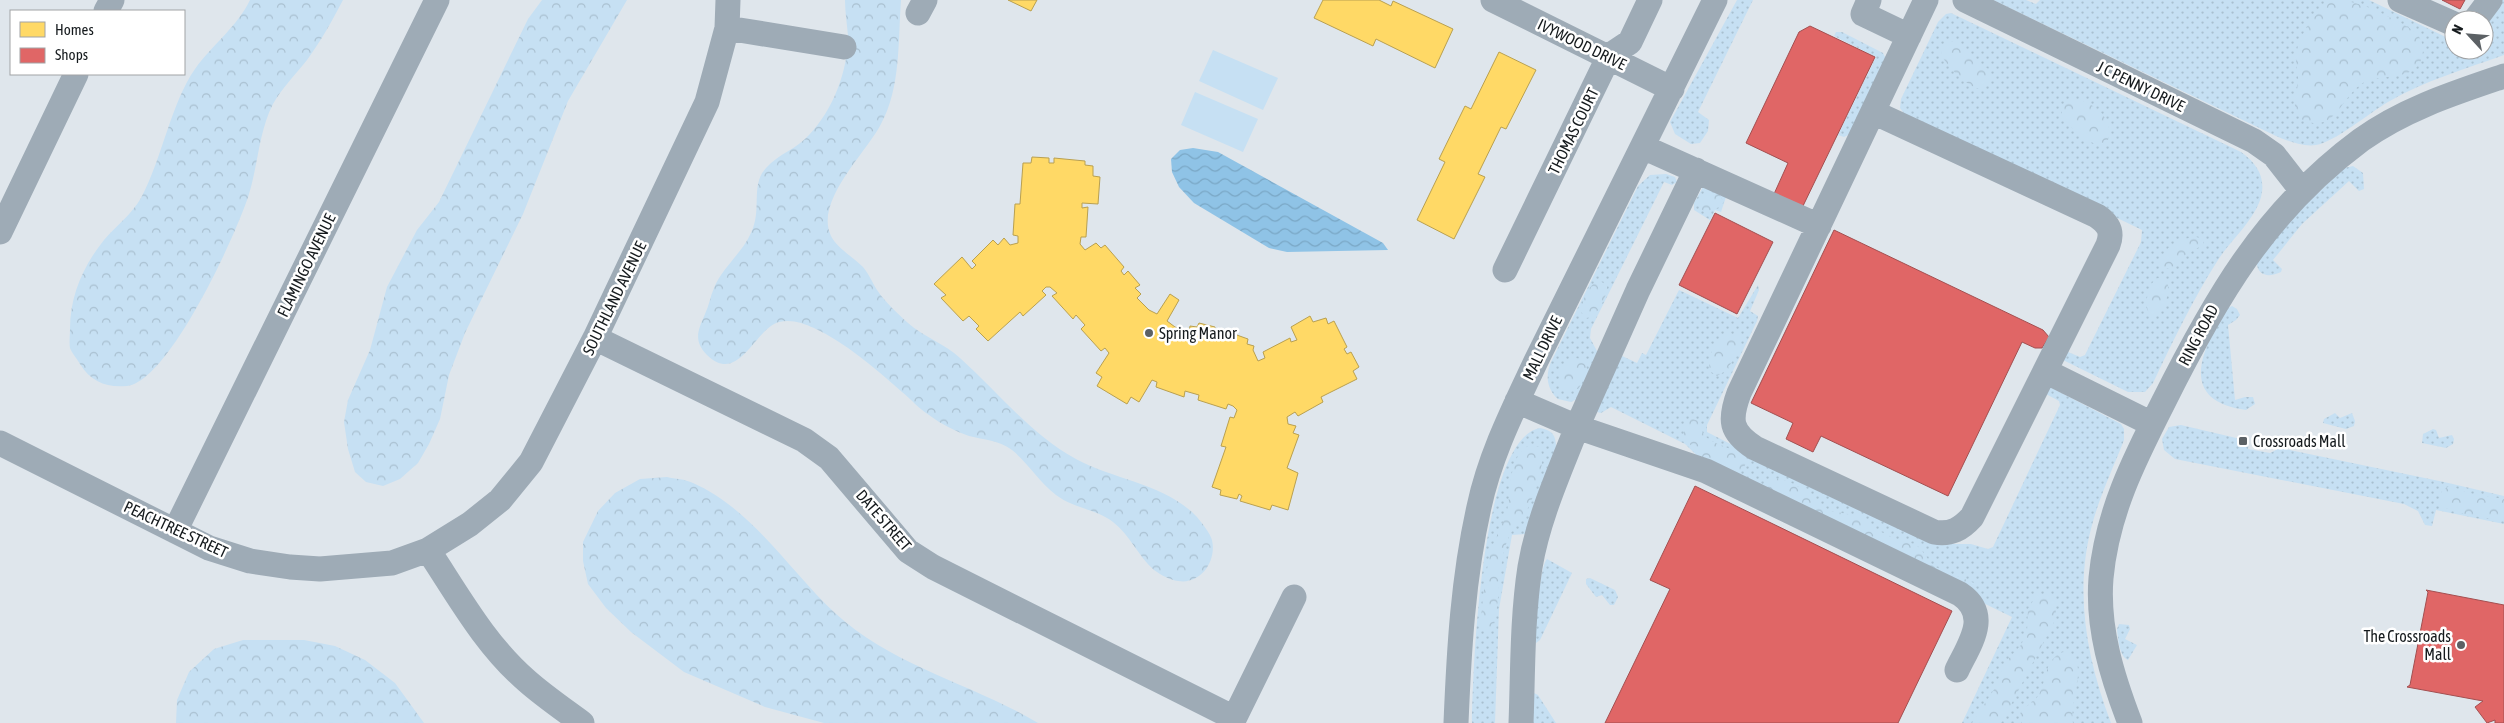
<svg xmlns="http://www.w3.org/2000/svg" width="2504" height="723" font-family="'Asap Condensed',sans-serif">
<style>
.grass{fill:url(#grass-dots)}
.forest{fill:url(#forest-crowns)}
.garden{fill:#c6e0f3}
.water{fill:url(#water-waves)}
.homes{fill:#ffd966;stroke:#b9a050}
.shops{fill:#e06666;stroke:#a34f50}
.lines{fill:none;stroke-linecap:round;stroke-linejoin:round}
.minor{stroke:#9eabb6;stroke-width:25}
.poi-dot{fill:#5c6165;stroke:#fff;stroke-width:2}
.labels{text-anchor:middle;stroke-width:5;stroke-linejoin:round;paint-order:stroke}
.street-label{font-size:16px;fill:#151a1d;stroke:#fff}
.poi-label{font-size:16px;fill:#151a1d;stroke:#fff;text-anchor:start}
</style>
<defs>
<pattern id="grass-dots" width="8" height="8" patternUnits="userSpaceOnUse" patternTransform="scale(1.25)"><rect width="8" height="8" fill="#c6e0f3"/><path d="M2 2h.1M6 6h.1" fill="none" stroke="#a9c0d0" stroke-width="1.8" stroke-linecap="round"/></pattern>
<pattern id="forest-crowns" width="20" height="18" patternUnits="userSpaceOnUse" patternTransform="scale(1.25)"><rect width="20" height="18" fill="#c6e0f3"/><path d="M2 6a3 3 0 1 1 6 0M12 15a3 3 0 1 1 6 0" fill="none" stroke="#a9c0d0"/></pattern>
<pattern id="water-waves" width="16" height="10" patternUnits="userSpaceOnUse" patternTransform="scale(1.25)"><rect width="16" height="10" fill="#8fc3e6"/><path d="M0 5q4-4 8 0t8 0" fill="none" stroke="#7aa7c5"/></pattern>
</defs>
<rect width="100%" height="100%" fill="#dfe6ec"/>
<path class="grass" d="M1737 0H1753L1698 112 1709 120 1708 131 1700 143 1691 144 1675 134 1670 122Z
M1993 0H2026L2036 4 2040 0H2369L2454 41V50H2484V30L2498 0H2504V55C2465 69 2424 81 2388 102 2369 113 2335 142 2316 145 2303 147 2288 141 2276 136Z
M1951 13 2241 152C2257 163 2266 178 2261 197 2254 221 2231 240 2218 260 2193 299 2173 341 2153 383L2145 392H2128L2063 360 2068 352 2080 357 2085 355 2141 242 2142 230 1906 116 1900 108 1901 99 1938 22 1946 14Z
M1836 32H1842L1883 53 1886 59 1850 134 1844 137 1838 135 1876 57 1834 36Z
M2353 166 2363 173 2364 189 2359 191 2349 181 2302 224 2273 260 2282 269 2281 272C2269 278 2256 276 2257 261L2278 231 2344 168Z
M1666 174 1675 177 1677 182 1672 185 1664 182 1591 329 1590 338 1598 353 1577 399 1571 402 1558 399C1547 389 1545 376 1551 362L1638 186 1650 175Z
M1703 187 1726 197 1721 212 1715 210 1710 220 1694 210V203Z
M1758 285 1759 290 1750 311 1758 316 1757 321 1707 425V432L1819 489 1941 544H1971L1988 549 1993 547 2060 405 2059 401 2046 394 2050 387 2121 424 2124 429V440C2114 466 2102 491 2094 518 2073 587 2086 657 2111 723H1962L2012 617 1714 472 1685 444 1611 407 1601 413 1597 412 1620 355 1637 363 1642 353 1646 355 1679 290 1738 318Z
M2232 306 2237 309 2240 315 2236 320 2228 325 2235 400 2245 397H2253L2255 404 2246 410C2193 403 2193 371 2214 331 2218 322 2222 310 2232 306Z
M2335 413 2340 418 2352 413 2355 421 2354 426 2346 429 2323 423 2324 419Z
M2181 425 2249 441 2248 449 2270 453 2280 448 2444 482 2504 496V524L2436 510 2432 526 2425 525 2418 511 2404 504 2175 459 2164 450 2162 439 2169 427Z
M1540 428C1552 430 1556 435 1556 447L1526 534 1512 535 1499 609 1495 723H1472C1473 672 1480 439 1540 428Z
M2433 429 2436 430 2439 438 2452 435 2454 439 2453 444 2446 448 2422 443 2423 434Z
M1547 559 1572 573 1540 640 1536 643C1533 635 1540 565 1547 559Z
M1590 578 1615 590 1618 597 1614 605H1610L1602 595 1596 597 1586 584V579Z
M2119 624 2129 625 2130 629 2125 639 2137 645 2128 660C2119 656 2118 638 2117 629Z
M1534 693 1538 695 1556 723H1531Z"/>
<path class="forest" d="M250 0H343C332 21 321 41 307 60 296 74 282 88 273 104 259 131 258 165 249 194 237 233 169 382 127 386 107 388 91 382 80 364 77 359 72 353 70 348 69 343 70 335 70 329 70 296 83 266 104 240 116 226 132 214 141 198 162 159 171 103 195 69 212 45 237 27 250 0Z
M542 0H627L568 101 523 214 465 333 449 375 440 419 429 444 418 463 400 479 383 486 366 482 355 472 348 449 344 422 348 400 370 350 387 287 417 230 439 202 528 19Z
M845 0H901C898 40 901 88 881 124 867 152 814 201 831 236 837 248 853 257 863 267 869 274 872 282 877 290 885 302 897 313 908 323 924 337 945 344 960 358 998 392 1031 435 1076 459 1115 480 1166 484 1197 517 1202 523 1210 533 1212 540 1217 562 1200 585 1178 581 1170 580 1161 575 1154 570 1138 556 1130 535 1113 522 1096 509 1073 508 1056 495 1039 482 1028 463 1012 450 999 440 984 440 969 436 955 431 941 424 929 415 919 409 911 399 902 392 875 368 846 343 814 328 803 323 791 319 779 322 755 328 739 386 707 355 693 341 698 330 705 314 709 306 710 297 714 288 723 266 745 251 753 228 761 208 751 184 766 168 778 154 797 149 809 135 833 110 848 71 848 36 847 24 845 12 845 0Z
M2333 0C2356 0 2373 9 2393 19 2406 26 2423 32 2423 50 2421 86 2380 70 2360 85 2339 101 2334 135 2301 119 2290 107 2297 96 2298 82 2299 73 2295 64 2296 55 2300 32 2315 13 2333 0Z
M1954 41 1963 46 1970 58 1990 70C1991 79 1988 85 1980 89 1969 88 1942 63 1941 52L1948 42Z
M2072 99C2091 99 2118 121 2107 142 2094 152 2070 127 2062 117V106Z
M1707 191 1719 194 1724 202 1720 207 1704 212 1698 205 1701 196Z
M2196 237 2204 239 2203 245 2185 255 2173 268 2163 269 2160 262C2164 246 2181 238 2196 237Z
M2158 278 2167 282C2171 292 2164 311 2154 316L2150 315C2143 306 2148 282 2158 278Z
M1598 280 1607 285C1608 296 1597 318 1586 318L1581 312C1582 301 1588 286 1598 280Z
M1729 333 1739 336 1741 346 1727 370 1717 376 1710 371C1707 357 1715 338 1729 333Z
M1572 357 1584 360 1588 372 1579 388 1570 392 1562 387C1557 376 1562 363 1572 357Z
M1690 418 1699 421C1702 426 1701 432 1705 436 1716 447 1738 447 1746 462L1744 468 1737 472 1706 462 1687 441 1684 435V425Z
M1530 445 1539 447C1549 460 1532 502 1524 516 1520 522 1514 527 1510 534 1497 562 1501 595 1494 625L1490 630H1486L1481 625V620C1483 597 1485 574 1491 551 1495 537 1503 525 1507 511 1512 491 1507 456 1530 445Z
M667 477C675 479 685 479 693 483 752 509 789 570 835 613 894 667 971 683 1038 723H824L765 707 684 672 631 632 606 608 588 584 583 561V542L598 511 615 493 640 479Z
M1772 478 1788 481 1804 490 1830 511 1860 516 1875 529 1896 539 1914 544 1920 548 1933 566 1974 583 1977 590 1976 593 1763 486 1767 480Z
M2451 486 2468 493 2504 499V521C2489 518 2447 514 2439 503 2438 494 2443 488 2451 486Z
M2043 594 2054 598 2056 613 2054 622 2003 720 2001 723H1972L1995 688 2004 664 2021 645 2027 632 2028 609 2036 596Z
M243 640H304L335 646 365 660 395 683 424 723H176L177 700 189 672 214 649Z
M2063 652C2093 655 2068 703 2073 723H2022C2014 708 2032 706 2038 696 2048 680 2043 660 2063 652Z"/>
<path class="garden" d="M1213 50 1278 78 1263 110 1199 81Z
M1195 92 1258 119 1243 152 1181 125Z"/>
<path class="water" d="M1193 148 1218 152 1383 243 1388 250 1287 252 1269 248 1194 203 1179 187 1172 172 1171 159 1180 150Z"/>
<path class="homes" d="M1008 0H1037L1031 11Z
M1323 0H1379L1391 6 1393 1 1453 29 1435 68 1376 39 1373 46 1314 18Z
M1499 52 1536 70 1506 129 1501 127 1478 174 1485 177 1454 239 1417 220 1445 162 1439 159 1465 106 1471 109Z
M1032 157 1049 158V163H1054V158L1085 161V165L1093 166V176L1100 177 1098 204 1082 203V208L1088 207 1086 237H1081L1080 244 1085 250 1096 243 1101 248 1105 245 1124 267 1121 271 1124 275 1128 271 1140 285 1135 288 1141 294 1137 298 1149 310 1157 314 1170 294 1179 300 1167 321 1175 327 1189 332 1190 326 1197 327 1199 323 1215 327 1214 333 1219 334 1220 329 1248 339 1247 344 1254 346 1253 350 1258 361 1265 358 1263 352 1290 338 1291 342 1297 340 1291 327 1310 316 1313 322 1326 318 1328 324 1334 321 1347 347 1344 349 1347 354 1351 352 1359 367 1353 371 1357 379 1321 397 1323 402 1298 416 1295 412 1287 417 1288 424 1296 426 1293 433 1299 435 1287 468 1298 473 1288 510 1272 505 1270 510 1240 501 1242 496 1239 494 1237 499 1220 495 1221 490 1212 487 1226 447 1221 446 1230 417 1234 418 1237 410 1233 406 1228 404 1226 409 1198 400 1199 395 1185 391 1184 397 1156 387 1157 382 1152 380 1139 402 1131 397 1127 404 1097 386 1102 377 1096 373 1109 353 1105 348 1101 351 1081 329 1085 325 1076 315 1073 319 1052 296 1057 293 1050 287H1046L1042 291 1046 295 1023 316 1020 312 988 341 976 329 979 326 969 316 963 321 941 298 946 295 934 284 962 257 972 269 976 265 972 261 993 240 998 245 1004 238 1010 245 1018 243V236L1013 235 1015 204H1020L1023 163H1031Z"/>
<path class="shops" d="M2442 0H2465L2460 9Z
M1810 26 1875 57 1802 208 1774 194 1788 163 1746 143 1799 32Z
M1715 213 1773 242 1737 314 1679 285Z
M1834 230 2043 330 2049 337 2042 348H2035L2022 342 1948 496 1821 436 1813 452 1786 439 1793 423 1751 403Z
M1695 486 1952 611 1898 723H1605L1670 589 1650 580Z
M2426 590 2504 605V723H2495V720L2487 723 2475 707 2483 701 2407 687 2410 685 2428 592Z"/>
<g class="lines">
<path class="minor" d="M1493 0 1672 89
M1869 0 1863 14 1909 36
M1926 0 1739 393C1729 420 1730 432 1755 448L1934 532C1951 535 1961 529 1972 517L2045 371 2152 424
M1965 0 2254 141 2274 155 2302 191
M2400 0 2454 24
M106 11 112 0
M918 13 925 0
M2475 20 2490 0
M727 28 844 47
M1873 112 2097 216C2109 224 2113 232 2108 245L2045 371
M1643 147 1819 226
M0 232 76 74
M1505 270 1609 56 1630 42 1650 0
M595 338 804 440 829 458 908 551 933 567 1234 718
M1517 401 1577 427 1638 290 1696 170
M0 443 209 548 250 561 290 567 320 569 392 563 428 550 470 524 500 500 531 462 595 338 707 102 727 28 728 0
M175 531 437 0
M428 550C458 595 485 645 527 681 544 696 563 709 582 723
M1232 723 1294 597
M1456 723C1459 650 1463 578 1479 507 1490 455 1514 408 1536 361L1715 0
M1521 723C1523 671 1522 619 1530 567 1538 519 1559 473 1577 427L1706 471 1960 594C1991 615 1970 643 1957 670
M2130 723C2112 676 2097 628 2101 578 2107 513 2134 460 2163 403 2215 299 2265 211 2361 140 2404 109 2454 93 2504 76"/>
</g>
<g class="poi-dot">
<circle cx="1149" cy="333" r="5"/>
<rect x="2238" y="436" width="10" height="10" rx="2.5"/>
<circle cx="2461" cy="645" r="5"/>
</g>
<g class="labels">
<g class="street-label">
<text transform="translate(1582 44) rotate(26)" y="6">IVYWOOD DRIVE</text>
<text transform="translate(2141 86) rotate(26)" y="6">J C PENNY DRIVE</text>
<text transform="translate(1573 131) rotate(-64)" y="6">THOMAS COURT</text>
<text transform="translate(306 265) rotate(-64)" y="6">FLAMINGO AVENUE</text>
<text transform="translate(614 298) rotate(-64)" y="6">SOUTHLAND AVENUE</text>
<text transform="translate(2198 335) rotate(-62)" y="6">RING ROAD</text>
<text transform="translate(1542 348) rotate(-64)" y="6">MALL DRIVE</text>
<text transform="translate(884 520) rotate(49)" y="6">DATE STREET</text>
<text transform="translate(176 529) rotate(25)" y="6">PEACHTREE STREET</text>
</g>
<g class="poi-label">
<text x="1159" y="339">Spring Manor</text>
<text x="2253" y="447">Crossroads Mall</text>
<text x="2451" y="642" text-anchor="end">The Crossroads<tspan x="2451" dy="18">Mall</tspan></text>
</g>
</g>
<rect x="10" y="10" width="175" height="65" fill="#ffffff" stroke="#a1a3a5"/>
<rect x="20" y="22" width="25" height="15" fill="#ffd966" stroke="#a1a3a5"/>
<text x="55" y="35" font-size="15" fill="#151a1d">Homes</text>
<rect x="20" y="48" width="25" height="15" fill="#e06666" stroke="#a1a3a5"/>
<text x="55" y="60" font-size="15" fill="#151a1d">Shops</text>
<g transform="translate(2469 35) rotate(296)"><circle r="24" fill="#ffffff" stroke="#a1a3a5"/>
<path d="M0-4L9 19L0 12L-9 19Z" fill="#5c6165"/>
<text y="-8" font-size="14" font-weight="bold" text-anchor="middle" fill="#151a1d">N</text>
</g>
</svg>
